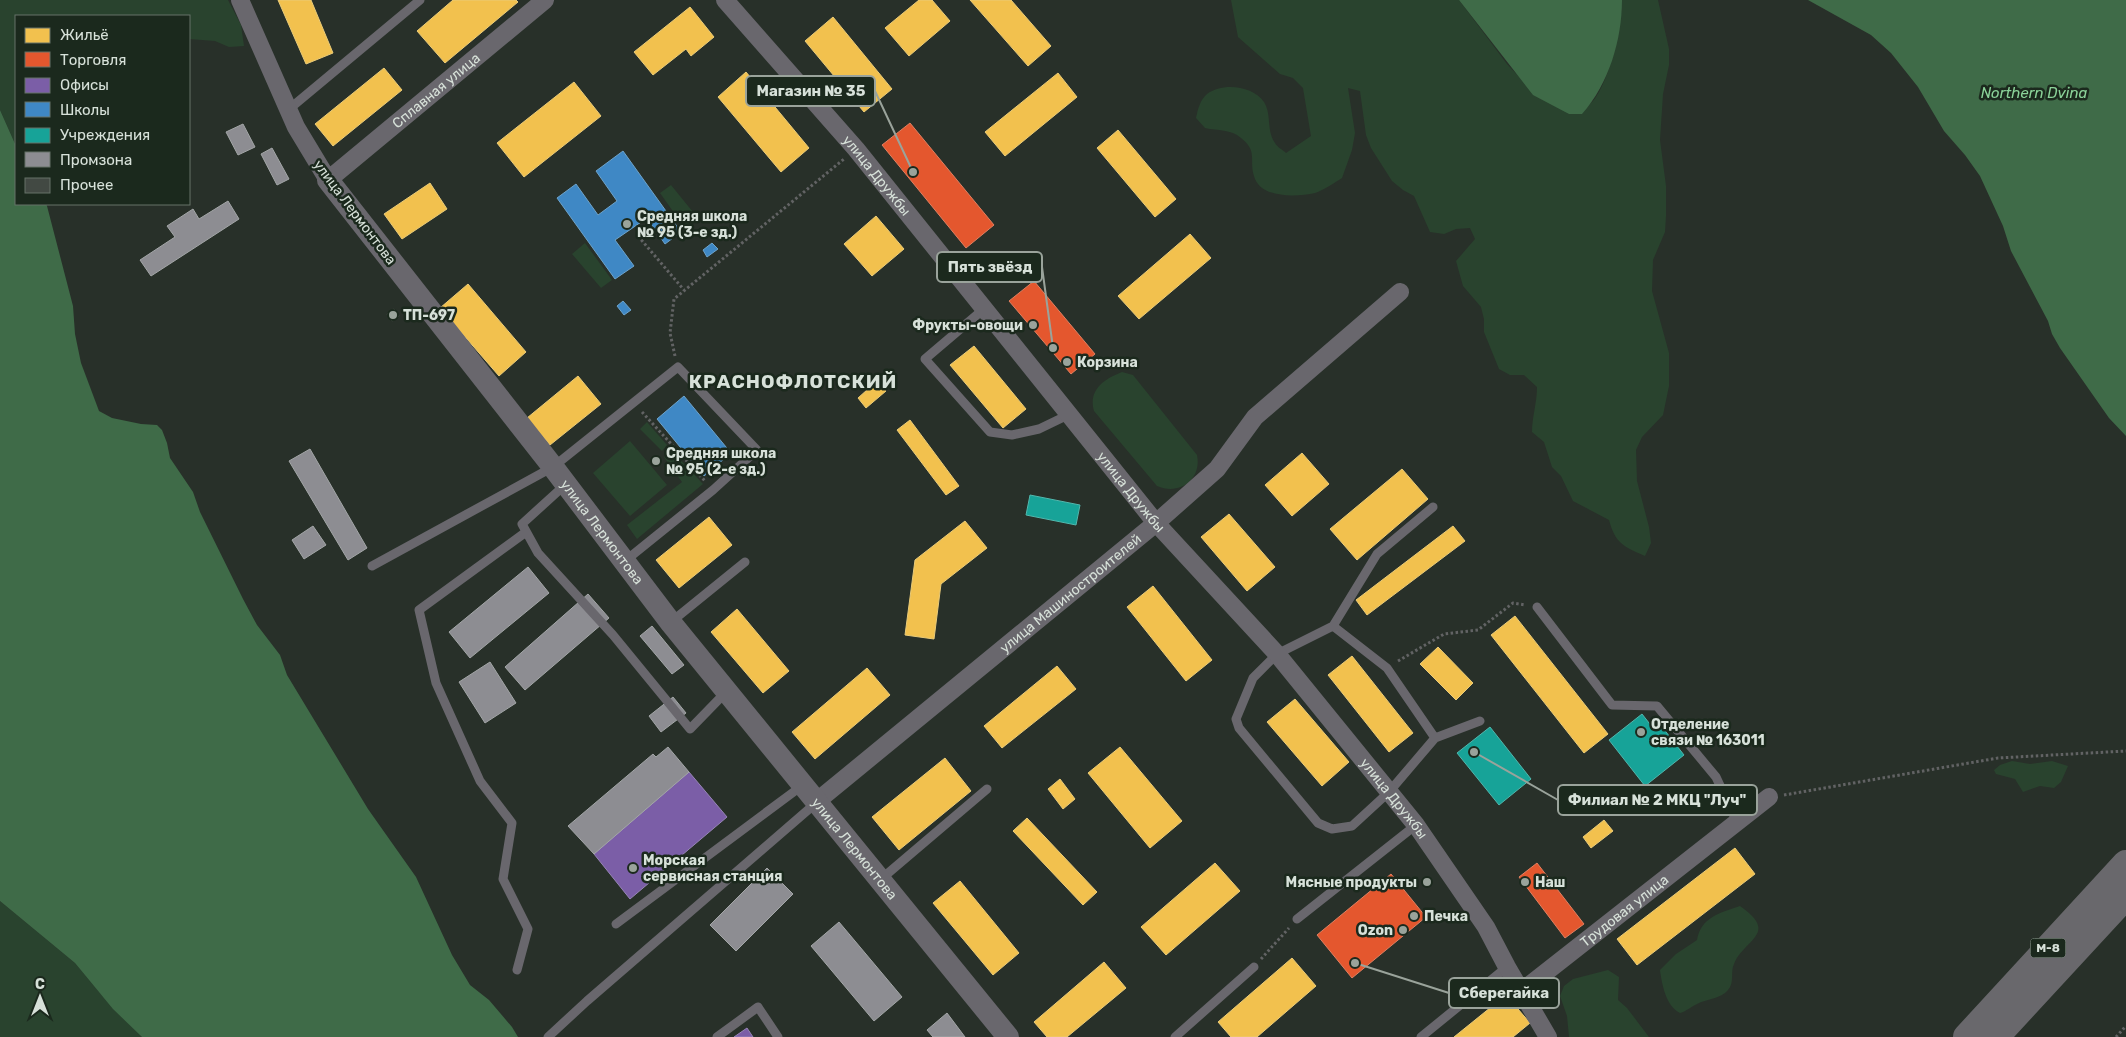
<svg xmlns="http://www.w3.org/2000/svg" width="2126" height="1037" font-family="Rubik,sans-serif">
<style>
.green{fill:#29432e}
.water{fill:#3f6b48}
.homes{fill:#f2c14e;stroke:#eacb78}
.shops{fill:#e4572e;stroke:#e08061}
.offices{fill:#7b5ea7;stroke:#9785b6}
.schools{fill:#3f88c5;stroke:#6da3cb}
.public{fill:#17a398;stroke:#51b6ac}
.industry{fill:#8d8d92;stroke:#a3a6a7}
.building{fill:#424943;stroke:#575d58}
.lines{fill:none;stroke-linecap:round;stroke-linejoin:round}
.path{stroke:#626364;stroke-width:3;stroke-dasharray:2.5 2.5;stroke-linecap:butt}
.service{stroke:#69676d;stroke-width:9}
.minor{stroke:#69676d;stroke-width:18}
.tertiary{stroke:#69676d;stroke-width:22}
.primary{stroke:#69686c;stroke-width:28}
.poi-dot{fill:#9aa39b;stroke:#1b291d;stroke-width:2}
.labels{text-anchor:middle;stroke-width:5;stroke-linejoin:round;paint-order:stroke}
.shield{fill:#1b291d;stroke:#9faaa1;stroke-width:1}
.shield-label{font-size:12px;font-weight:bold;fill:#d7e1d9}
.street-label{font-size:14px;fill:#d7e1d9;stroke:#1b291d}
.poi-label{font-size:14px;font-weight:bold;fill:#d7e1d9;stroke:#1b291d;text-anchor:start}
.water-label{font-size:15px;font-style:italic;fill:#8bd399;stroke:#1b291d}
.district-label{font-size:19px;font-weight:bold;letter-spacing:1px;fill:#d7e1d9;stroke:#1b291d}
.leader{fill:none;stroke:#9aa39b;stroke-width:2}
.callout-dot{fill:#9aa39b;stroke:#1b291d;stroke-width:2}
.callout{fill:#1b291d;stroke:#9aa39b;stroke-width:2}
.callout-label{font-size:15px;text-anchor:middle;font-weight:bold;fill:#d7e1d9}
</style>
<rect width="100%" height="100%" fill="#283029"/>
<path class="green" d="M0 0H228L241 25 244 46 229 47 215 41 189 39V16H16V146L0 110Z
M1231 0H1459L1507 64 1525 83 1569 114C1576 110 1588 107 1593 101 1610 80 1622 26 1622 0H1658L1669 49V65L1663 94 1660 140 1666 186V216L1665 232 1653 260 1652 291 1669 353V386L1663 415 1642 437 1636 450 1637 481 1649 527 1651 543 1645 556C1624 547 1615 543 1609 520L1573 501 1561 476 1552 467 1544 442 1532 432C1532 417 1537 403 1537 387L1524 375H1510L1499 369 1484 332V319L1481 307 1463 286 1456 261 1475 239 1470 228 1456 229 1444 234 1430 232 1414 196 1403 190 1392 181 1371 148 1366 135 1360 91 1348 88 1355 133 1352 150 1342 178C1334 183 1324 190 1315 193 1297 197 1260 199 1254 176 1249 160 1258 151 1241 138 1231 129 1218 131 1205 128L1196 118C1198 109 1200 100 1207 94 1223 82 1253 86 1264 102 1272 115 1266 130 1275 143 1277 147 1283 150 1286 153L1311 136 1303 88 1293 78 1280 74 1238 37Z
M671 185 697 217 684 227 660 193Z
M585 243 612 280 601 288 572 254Z
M1122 372 1133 375 1197 455C1202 479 1180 496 1157 486L1094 411C1088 390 1104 379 1122 372Z
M647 422 667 445 662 451 640 429Z
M630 441 667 485 630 516 593 473Z
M672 451 703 484 637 539 627 525 682 482 664 457Z
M2012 761 2030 764 2052 761 2068 766 2061 782 2054 788 2040 786 2023 792 2015 779 1996 774 1994 770 2000 765Z
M0 901 75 963 99 992 142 1037H0Z
M1740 906C1780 934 1744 939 1734 964 1730 972 1735 982 1728 990 1721 999 1706 999 1697 1004 1690 1007 1687 1011 1680 1013 1666 1006 1662 985 1660 970L1676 954 1697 940C1701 917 1720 913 1740 906Z
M1608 970 1619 977 1618 1000 1627 1008 1649 1037H1569L1567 1016 1560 996 1564 986 1573 979Z"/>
<path class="water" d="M1459 0H1622C1622 39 1609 84 1582 114H1569L1533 95Z
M1808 0H2126V436L2109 418 2060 348 2052 334 2048 321 2011 251 2003 226 1980 176 1965 155 1944 131 1918 87 1891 53 1871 35Z
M0 110 16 146V204H46L47 206 73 306 75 334 81 363 99 411 112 418 141 424 157 425 162 430 167 443 170 458 193 492 200 512 243 599 257 625 280 655 287 675 368 809 416 877 452 955 470 985 489 1000 512 1027 518 1037H142L113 1009 75 963 0 901Z"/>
<path class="homes" d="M278 0H311L333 53 306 64Z
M453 0H516L518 2 445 63 417 31Z
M919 0H932L950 21 909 56 885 28Z
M970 0H1011L1051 46 1028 66Z
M690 7 714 37 691 56 686 49 653 75 634 52Z
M833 17 892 89 864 112 805 41Z
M384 68 402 90 333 146 315 124Z
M746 72 809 148 781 172 718 97Z
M1058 73 1077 97 1005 156 985 132Z
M574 82 601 116 524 177 497 143Z
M1118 130 1176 199 1155 217 1097 148Z
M430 183 447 209 402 239 384 214Z
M876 216 904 249 872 276 844 244Z
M1190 234 1211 258 1139 319 1118 296Z
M468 284 526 352 499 376 440 308Z
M974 346 1026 409 1003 428 950 365Z
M578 376 601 404 550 445 527 418Z
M877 381 886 391 866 408 858 398Z
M910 420 959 486 946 495 897 430Z
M1302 453 1329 484 1292 516 1265 485Z
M1402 469 1428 499 1357 560 1330 529Z
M1229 514 1275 567 1247 591 1201 537Z
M709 517 732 545 679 588 656 560Z
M965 521 987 548 941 584 934 639 905 635 915 560Z
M1453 526 1465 541 1367 615 1356 600Z
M1153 586 1212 660 1186 681 1127 607Z
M737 609 789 671 763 693 711 632Z
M1515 616 1608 734 1584 753 1491 635Z
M1438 647 1473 683 1456 700 1420 664Z
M1352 656 1413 733 1389 752 1328 675Z
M1057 666 1076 689 1002 748 984 726Z
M867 668 890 695 815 759 792 732Z
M1295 699 1349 762 1322 786 1267 722Z
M1120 747 1182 821 1150 848 1088 773Z
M945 758 971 791 899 850 872 817Z
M1060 779 1075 799 1063 809 1048 789Z
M1027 818 1097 892 1083 905 1013 831Z
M1604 820 1613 831 1591 848 1583 837Z
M1735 848 1755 874 1637 965 1617 939Z
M1215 863 1240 891 1166 955 1141 927Z
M960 881 1019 953 993 975 933 903Z
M1292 958 1316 986 1257 1037H1231L1218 1022Z
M1104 962 1126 988 1067 1037H1047L1034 1022Z
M1506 995 1530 1023 1513 1037H1454Z"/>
<path class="shops" d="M910 123 994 225 966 248 882 145Z
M1034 281 1095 354 1071 374 1009 301Z
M1537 863 1584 924 1565 938 1519 877Z
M1391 874 1426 917 1352 978 1317 935Z"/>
<path class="offices" d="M689 772 727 817 630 899 594 854Z
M747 1028 753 1037H734Z"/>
<path class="schools" d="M623 151 681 232 665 244 647 218 615 240 634 266 615 279 557 198 576 184 598 215 617 201 596 171Z
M712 243 718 249 707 257 703 250Z
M623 301 631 310 624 315 617 306Z
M684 396 731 453 704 476 657 419Z"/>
<path class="public" d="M1030 495 1080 505 1076 525 1026 515Z
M1642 714 1653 728 1659 723 1684 755 1645 786 1609 740Z
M1490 727 1531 779 1499 805 1457 753Z"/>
<path class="industry" d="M243 124 255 147 238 155 226 132Z
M272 148 289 179 277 185 261 154Z
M228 201 239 219 151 276 140 260 175 237 167 226 193 209 199 219Z
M310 449 367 548 348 560 289 461Z
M313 526 326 545 304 559 292 540Z
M528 567 549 593 470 658 449 632Z
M588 594 609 618 525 690 505 667Z
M652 626 684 665 672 674 640 636Z
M490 662 516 703 485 723 459 682Z
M673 697 686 713 661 732 649 716Z
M668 747 689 772 594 854 568 826 653 754 656 757Z
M767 868 793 894 736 951 710 925Z
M839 922 902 997 874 1021 811 946Z
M947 1013 965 1037H933L927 1030Z"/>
<path class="building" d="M394 309 399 316 392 321 387 314Z"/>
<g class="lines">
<path class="path" d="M638 236 684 290
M675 356 670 333 674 299 844 159
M642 412 705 481
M1398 661 1444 634 1478 630 1513 603 1525 605
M1784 795 1998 758 2126 751
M1261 959 1289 928
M2116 1037 2126 1026"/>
<path class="service" d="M288 110 420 0
M985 308 925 359 990 432 1012 435 1039 429 1068 415
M566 484 522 524 538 553 613 635 690 729 726 692
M372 566 553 467 678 367 757 450 713 490 625 561
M1537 607 1612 705 1657 706 1716 777 1737 822
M671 622 745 562
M1333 626 1387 668 1435 738 1389 792 1352 826 1332 829 1318 823 1239 728 1236 719 1253 678 1277 654 1333 626 1377 554 1433 507
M1435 738 1480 721
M880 880 987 789
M1297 919 1416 825
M616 924 803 785
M517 970 528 929 503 879 512 823 480 781 436 683 419 610 526 532
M548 1037 587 1001 816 803
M717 1037 758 1007 778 1037
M1175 1037 1254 967
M1421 1037 1507 967"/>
<g class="minor">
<path id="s1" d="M240 0 296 127 328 180 545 0"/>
<path id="s2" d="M725 0 856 149 1156 523 1277 654 1416 825 1486 927 1507 967 1548 1037"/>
<path id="s3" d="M816 802 1156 523 1217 469 1255 417 1400 292"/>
<path id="s4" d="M1522 991 1769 797"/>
</g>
<path class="tertiary" id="s5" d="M328 180 553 467 671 623 1008 1037"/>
<path class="primary" d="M1967 1037 2126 864
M1995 1037 2126 895"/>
</g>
<g class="poi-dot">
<circle cx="627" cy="224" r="5"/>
<circle cx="393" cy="315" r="5"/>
<circle cx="1033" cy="325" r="5"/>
<circle cx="1067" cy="362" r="5"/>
<circle cx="656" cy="461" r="5"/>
<circle cx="1641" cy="732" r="5"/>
<circle cx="633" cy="868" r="5"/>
<circle cx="1427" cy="882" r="5"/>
<circle cx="1525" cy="882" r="5"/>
<circle cx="1414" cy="916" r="5"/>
<circle cx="1403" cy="930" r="5"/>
</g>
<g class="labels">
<rect class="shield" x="2030.5" y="938.5" width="35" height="19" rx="4"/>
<g class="shield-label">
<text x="2048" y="952">М-8</text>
</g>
<g class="street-label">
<text dy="5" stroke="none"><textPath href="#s1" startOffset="341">Сплавная улица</textPath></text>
<text dy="5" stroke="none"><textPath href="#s2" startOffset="232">улица Дружбы</textPath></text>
<text transform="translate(355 212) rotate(53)" y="5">улица Лермонтова</text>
<text dy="5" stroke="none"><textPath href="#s2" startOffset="638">улица Дружбы</textPath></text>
<text dy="5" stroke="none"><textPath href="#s5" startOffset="446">улица Лермонтова</textPath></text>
<text dy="5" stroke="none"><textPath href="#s3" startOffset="329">улица Машиностроителей</textPath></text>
<text dy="5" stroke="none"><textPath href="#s2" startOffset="1042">улица Дружбы</textPath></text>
<text dy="5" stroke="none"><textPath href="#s5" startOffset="851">улица Лермонтова</textPath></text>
<text dy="5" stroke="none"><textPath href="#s4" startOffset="130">Трудовая улица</textPath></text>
</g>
<g class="poi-label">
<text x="637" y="221">Средняя школа<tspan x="637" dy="16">№ 95 (3-е зд.)</tspan></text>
<text x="403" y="320">ТП-697</text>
<text x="1023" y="330" text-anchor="end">Фрукты-овощи</text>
<text x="1077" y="367">Корзина</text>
<text x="666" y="458">Средняя школа<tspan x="666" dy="16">№ 95 (2-е зд.)</tspan></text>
<text x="1651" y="729">Отделение<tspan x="1651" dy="16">связи № 163011</tspan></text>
<text x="643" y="865">Морская<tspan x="643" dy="16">сервисная станция</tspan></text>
<text x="1417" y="887" text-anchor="end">Мясные продукты</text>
<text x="1535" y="887">Наш</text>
<text x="1424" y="921">Печка</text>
<text x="1393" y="935" text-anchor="end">Ozon</text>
</g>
<g class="water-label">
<text x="2034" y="98">Northern Dvina</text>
</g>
<g class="district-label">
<text x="793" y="388">КРАСНОФЛОТСКИЙ</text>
</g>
</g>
<path class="leader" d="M913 172L875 91M1053 348L1042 267M1474 752L1558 800M1355 963L1449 993"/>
<g class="callout-dot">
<circle cx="913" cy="172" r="5"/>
<circle cx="1053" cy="348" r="5"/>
<circle cx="1474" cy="752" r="5"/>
<circle cx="1355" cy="963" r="5"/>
</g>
<g class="callout">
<rect x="746" y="76" width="129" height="30" rx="5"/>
<rect x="937" y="252" width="105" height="30" rx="5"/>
<rect x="1558" y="785" width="199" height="30" rx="5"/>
<rect x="1449" y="978" width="110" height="30" rx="5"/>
</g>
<g class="callout-label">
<text x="811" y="96">Магазин № 35</text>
<text x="990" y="272">Пять звёзд</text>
<text x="1657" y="805">Филиал № 2 МКЦ "Луч"</text>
<text x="1504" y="998">Сберегайка</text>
</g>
<rect x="15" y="15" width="175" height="190" fill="#1b291d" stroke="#667368"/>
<rect x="25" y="28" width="25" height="15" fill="#f2c14e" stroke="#667368"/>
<text x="60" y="40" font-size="15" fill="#d7e1d9">Жильё</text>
<rect x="25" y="52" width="25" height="15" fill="#e4572e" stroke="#667368"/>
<text x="60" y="65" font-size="15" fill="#d7e1d9">Торговля</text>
<rect x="25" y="78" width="25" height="15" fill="#7b5ea7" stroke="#667368"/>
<text x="60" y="90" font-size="15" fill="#d7e1d9">Офисы</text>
<rect x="25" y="102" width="25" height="15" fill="#3f88c5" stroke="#667368"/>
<text x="60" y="115" font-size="15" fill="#d7e1d9">Школы</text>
<rect x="25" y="128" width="25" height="15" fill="#17a398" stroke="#667368"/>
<text x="60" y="140" font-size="15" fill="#d7e1d9">Учреждения</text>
<rect x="25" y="152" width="25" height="15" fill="#8d8d92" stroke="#667368"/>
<text x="60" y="165" font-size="15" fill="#d7e1d9">Промзона</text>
<rect x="25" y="178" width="25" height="15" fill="#424943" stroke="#667368"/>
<text x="60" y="190" font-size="15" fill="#d7e1d9">Прочее</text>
<g transform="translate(40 997)" stroke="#1b291d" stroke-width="4" paint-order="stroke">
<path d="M0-4L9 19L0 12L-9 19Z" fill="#d7e1d9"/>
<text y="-8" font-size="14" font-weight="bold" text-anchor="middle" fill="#d7e1d9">С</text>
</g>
</svg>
